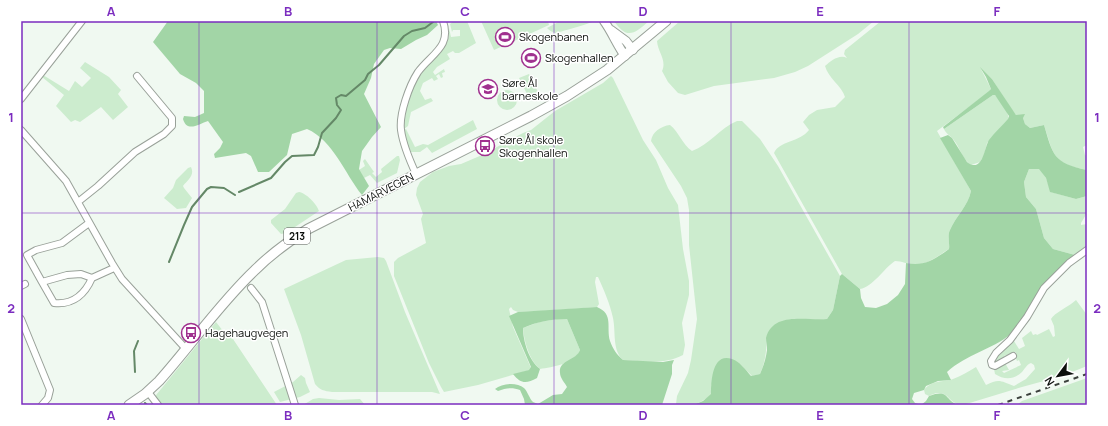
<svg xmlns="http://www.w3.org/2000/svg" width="1108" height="426" font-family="Manrope,sans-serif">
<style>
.green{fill:#ccecce}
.forest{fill:#a2d5a6}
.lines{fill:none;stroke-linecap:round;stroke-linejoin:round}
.stream{stroke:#648867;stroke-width:2}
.street-casing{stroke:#99a199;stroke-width:8}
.secondary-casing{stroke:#99a199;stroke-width:10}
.primary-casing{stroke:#99a199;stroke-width:11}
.street{stroke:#fff;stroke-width:6}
.secondary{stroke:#fff;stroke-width:8}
.primary{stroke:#fff;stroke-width:9}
.rail{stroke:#3c413d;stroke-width:2;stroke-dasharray:5 5;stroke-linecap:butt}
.grid{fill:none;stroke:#7b2cbf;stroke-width:1;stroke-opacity:0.55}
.labels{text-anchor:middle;stroke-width:3;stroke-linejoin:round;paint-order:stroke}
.shield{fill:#fff;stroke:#545654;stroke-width:1}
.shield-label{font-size:10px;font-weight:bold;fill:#0b0e0b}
.poi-label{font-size:11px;fill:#0b0e0b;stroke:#fff;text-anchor:start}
.street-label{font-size:11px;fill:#0b0e0b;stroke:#fff}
.neatline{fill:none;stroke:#7b2cbf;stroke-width:1.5}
.grid-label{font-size:13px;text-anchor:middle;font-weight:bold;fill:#7b2cbf}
</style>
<rect width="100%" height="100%" fill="#f0f9f1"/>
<path class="green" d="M454 21H467L476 43 459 53H455L453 51 447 54 450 59 437 67 433 72 435 75 444 69 445 72 442 73 443 77 441 78 439 74 436 76 438 79 434 81 432 78 423 83 420 91 425 100 431 98 433 101 411 112 408 126 404 129C404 112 409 93 418 78 428 61 451 50 449 28L451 37 460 36V30H453L452 32 450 24Z
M481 21H548L549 25 494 50Z
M560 21 576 22 578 21H594C592 23 557 33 555 33 552 32 549 30 547 28Z
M614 21H649C634 34 627 40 614 21Z
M680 21H874L858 34 808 66 795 72 774 78 714 86 685 95 678 93 668 82 662 71C667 60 658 53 657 41Z
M881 21H1087V145L1083 147 1085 155 1087 156V170C1053 164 1054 156 1044 125L1030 128 1025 124 1023 118 1016 115 1012 110 992 79 981 69 991 89 989 92 937 131 971 191C968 206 956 216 950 230 947 236 950 243 949 249 939 255 926 266 914 265 907 264 902 261 895 261 884 268 873 287 860 289L842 274 774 153C779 141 800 142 809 130L803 122 809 115 817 110 835 107 845 97C842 86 828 78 825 66 831 61 839 54 847 58L844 54 845 50Z
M85 62 109 77 121 90 118 94 128 107 113 120 101 107 80 122 75 120 71 122 56 106 64 95 42 77 43 75 69 91 75 81 82 87 91 78 80 68Z
M529 74 538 92 528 96 519 78Z
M611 76 613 78 643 140 656 160 668 188 678 205 683 249 689 281V295L682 323 685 345 683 355C664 365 643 361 623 360 612 350 616 332 613 318 610 304 604 290 598 277H596L595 282 599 304 597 307 542 311 518 312 513 310 511 307 509 309 513 327 531 368 530 370 478 385 444 392 441 387 429 363 394 276V262L398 258 426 243 421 219 423 214 416 195 417 188 420 182 433 172 449 166 461 164 482 155 523 133 531 130 555 111 603 83Z
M497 100a10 10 0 1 1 20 0a10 10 0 1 1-20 0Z
M993 95H995C1000 101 1010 111 1008 120L987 143 984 156 980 162 971 165C962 159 960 147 953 139 950 135 946 134 944 129Z
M473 120 477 129 432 153 427 147 420 152H411L407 143 404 130 406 129 415 147 423 144 428 145Z
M737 121H742L760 139 778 166 840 276 833 310 827 319 817 320 806 319 766 339C767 352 765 362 760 374L752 376 740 364 711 385 712 394C702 402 689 410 676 404L677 396 688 373 691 360 697 319 689 245V210L687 198 681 186 651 141C652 132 661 126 670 125 679 132 682 144 692 151 709 145 720 128 737 121Z
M397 156H399L400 160 397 173 377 183 370 175 364 178 359 170 365 166 363 161 365 159 374 172 372 173 376 177 382 172 381 169Z
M191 167C195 175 188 180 183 186L184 188 192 198 186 208 177 209 164 198 173 188 176 180 188 168Z
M1039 168 1046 178 1051 192 1076 199 1087 196V213L1081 223V225L1087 224V248L1075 255 1053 249 1044 238 1036 209 1026 197 1024 182 1029 169Z
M299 192C306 193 317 204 319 211L286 233 281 234 271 223V220L285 209 296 193Z
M378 257 384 258 386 261 405 312 440 394 432 392H332C324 391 320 390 315 384L301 335 284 289 346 260Z
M1076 300 1087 315V366L1062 376 1022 387 963 405C950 405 949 392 938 393 935 393 931 395 929 396L925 394 924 390C933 379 942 383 953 379 961 376 969 371 976 367L986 385C999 378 1001 381 1014 386L1026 379 1035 369 1034 365 1031 363C1026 365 1025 369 1022 372 1014 380 1004 380 995 374L994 369 1005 363 1009 370 1002 371 1004 373 1021 365 1019 360 1017 361 1014 354H1016V352L1004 356V358L998 365 993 362 994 358 1014 341 1019 349 1025 346 1022 338 1031 331 1033 335 1036 334 1037 335 1049 329 1053 337 1055 336 1054 326 1051 319C1054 313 1070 306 1076 300Z
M557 319H567L580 350C575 364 552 367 540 369 529 360 524 341 523 328L539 322Z
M216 322 227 336 233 339 277 405H151L152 400Z
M301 375 305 378 306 383 310 392 300 397 280 402 274 392 293 382Z
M1087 378V405H1017L1022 401Z
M319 398 339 400 360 399 365 405H303L313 399Z"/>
<path class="forest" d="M168 21H436L438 25 427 35 416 40 401 49 390 48 384 50 374 64 371 78 364 94 381 127 372 137 362 151 359 169 369 186 362 195C345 174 333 140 307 129L292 134 287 155 269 172H258L251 156 246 153 215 158 214 154 220 148 223 142 208 121C199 124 187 133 183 119L184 116 195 117 204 113V91L196 83 180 74 153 42Z
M980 67 992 79 1016 115 1025 114 1023 118 1025 124 1030 128 1044 125C1053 155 1053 163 1087 170V196L1076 199 1050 192 1046 178 1039 169H1029L1024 182 1026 197 1036 209 1044 238 1053 249 1075 255C1061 272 1046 288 1033 304 1025 314 1020 327 1011 334 991 350 967 354 947 372L951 380 938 381 926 386 924 390 914 393 912 399 915 403 921 405 926 401 929 396C950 388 944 401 959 405H693L703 401 711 394C711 382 712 352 732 359 740 362 746 370 751 376L760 374C763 367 766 359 767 350 767 346 766 342 766 338 773 311 807 321 827 319L833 310 840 276 842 274 860 289 861 298 865 307 876 308 887 304 898 295 905 284 906 263C924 267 935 259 949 249 950 243 947 236 950 230 956 216 968 206 971 191L940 138 948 135 952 138 967 162C983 174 984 148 989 140 994 133 1002 126 1008 119L1009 116 995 95H993L944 129 943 127 989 91 991 89 986 77Z
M597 307C614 314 606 327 610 341 613 349 617 355 623 360L663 362 674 360 672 365V374L662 405H525L524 399 520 390C512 387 506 388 498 391L495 389C502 383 517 382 524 388 528 392 529 398 533 402L538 404 553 395 562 394 567 387C565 383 560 378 560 373 558 360 576 361 580 350L567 319C552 319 536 322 523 328 523 341 529 361 540 369L537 378C526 384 521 384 513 374L529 370 531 367 509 316 518 312Z"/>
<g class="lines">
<path class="stream" d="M239 192 271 178 285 162 292 156 314 155 318 147 322 133 336 118 341 110 337 105 336 98 341 95 346 96 365 80 368 74 379 65 404 36 412 31 425 28 433 22
M169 262 184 225 192 207 207 189 211 187 224 188 235 195
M135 372 134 351 138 341
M145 403 147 405"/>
<defs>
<path id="street" d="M21 99 82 21
M21 130 66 181 112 263 122 279 186 349
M416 174C410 161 403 145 401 130 399 114 409 86 418 72 431 54 452 47 443 21
M78 202 98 186 135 152 164 134 172 126V118L137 76
M89 223 62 243 36 250 27 255 42 282 67 275 81 274 92 278 114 268
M42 282 54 303C73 305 85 294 92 278
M21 286 25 284
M251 288 262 302 295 405
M21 319 50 390 48 398 42 405
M1013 356 995 366 992 365 991 361 996 353 1010 340 1027 317 1044 288 1069 263 1087 250
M148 392 158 405"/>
<path id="secondary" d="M604 21C612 32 617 45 625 56
M611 30 626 41 633 50"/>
<path id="primary" d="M129 405 145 394 159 381C192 344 220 303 255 270 271 254 289 241 308 229L531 116 567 96 607 70 666 21"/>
</defs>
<use href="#street" class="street-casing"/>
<use href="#secondary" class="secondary-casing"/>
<use href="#primary" class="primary-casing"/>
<use href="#street" class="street"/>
<use href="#secondary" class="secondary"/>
<use href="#primary" class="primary"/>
<path class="rail" d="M998 405 1087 374"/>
</g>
<path class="grid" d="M199 21V405M377 21V405M554 21V405M731 21V405M909 21V405M21 213H1087"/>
<defs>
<symbol id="stadium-ring" viewBox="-11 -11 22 22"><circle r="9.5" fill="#fff" stroke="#a0318f" stroke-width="1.5"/><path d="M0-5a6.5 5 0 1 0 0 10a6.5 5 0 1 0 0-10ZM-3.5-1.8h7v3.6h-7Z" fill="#a0318f"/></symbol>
<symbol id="school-ring" viewBox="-11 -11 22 22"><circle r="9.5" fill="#fff" stroke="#a0318f" stroke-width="1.5"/><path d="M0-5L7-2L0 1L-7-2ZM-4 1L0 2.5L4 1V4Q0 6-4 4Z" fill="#a0318f"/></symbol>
<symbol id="bus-ring" viewBox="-11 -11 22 22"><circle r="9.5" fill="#fff" stroke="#a0318f" stroke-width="1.5"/><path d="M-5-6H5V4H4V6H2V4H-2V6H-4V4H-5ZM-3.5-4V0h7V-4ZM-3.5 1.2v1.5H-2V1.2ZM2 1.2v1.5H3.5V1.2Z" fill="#a0318f"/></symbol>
</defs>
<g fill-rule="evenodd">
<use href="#stadium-ring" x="494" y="26" width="22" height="22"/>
<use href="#stadium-ring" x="520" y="47" width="22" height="22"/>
<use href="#school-ring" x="477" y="78" width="22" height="22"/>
<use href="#bus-ring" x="474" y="135" width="22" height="22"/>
<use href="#bus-ring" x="180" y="322" width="22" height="22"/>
</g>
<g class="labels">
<rect class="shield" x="284" y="228" width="26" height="16" rx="3"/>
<g class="shield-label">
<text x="297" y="240">213</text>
</g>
<g class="poi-label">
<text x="519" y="41">Skogenbanen</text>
<text x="545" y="62">Skogenhallen</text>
<text x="502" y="87">Søre Ål<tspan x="502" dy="13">barneskole</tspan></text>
<text x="499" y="144">Søre Ål skole<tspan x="499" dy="13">Skogenhallen</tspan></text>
<text x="205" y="337">Hagehaugvegen</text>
</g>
<g class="street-label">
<text transform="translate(381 192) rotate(-27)" y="4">HAMARVEGEN</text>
</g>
</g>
<rect width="1108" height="426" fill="none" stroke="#ffffff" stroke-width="44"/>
<g transform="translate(1058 376) rotate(238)" stroke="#ffffff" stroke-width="3" paint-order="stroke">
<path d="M0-3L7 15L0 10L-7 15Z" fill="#0b0e0b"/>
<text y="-6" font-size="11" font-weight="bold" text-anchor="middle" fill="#0b0e0b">N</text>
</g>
<rect x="22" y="22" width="1064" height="382" class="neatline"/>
<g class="grid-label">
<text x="111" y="16">A</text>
<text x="288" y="16">B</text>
<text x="465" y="16">C</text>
<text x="643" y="16">D</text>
<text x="820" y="16">E</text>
<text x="997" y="16">F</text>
<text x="11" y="122">1</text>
<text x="1097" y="122">1</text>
<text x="11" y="313">2</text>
<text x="1097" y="313">2</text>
<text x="111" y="420">A</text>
<text x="288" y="420">B</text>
<text x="465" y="420">C</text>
<text x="643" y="420">D</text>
<text x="820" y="420">E</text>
<text x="997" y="420">F</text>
</g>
</svg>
